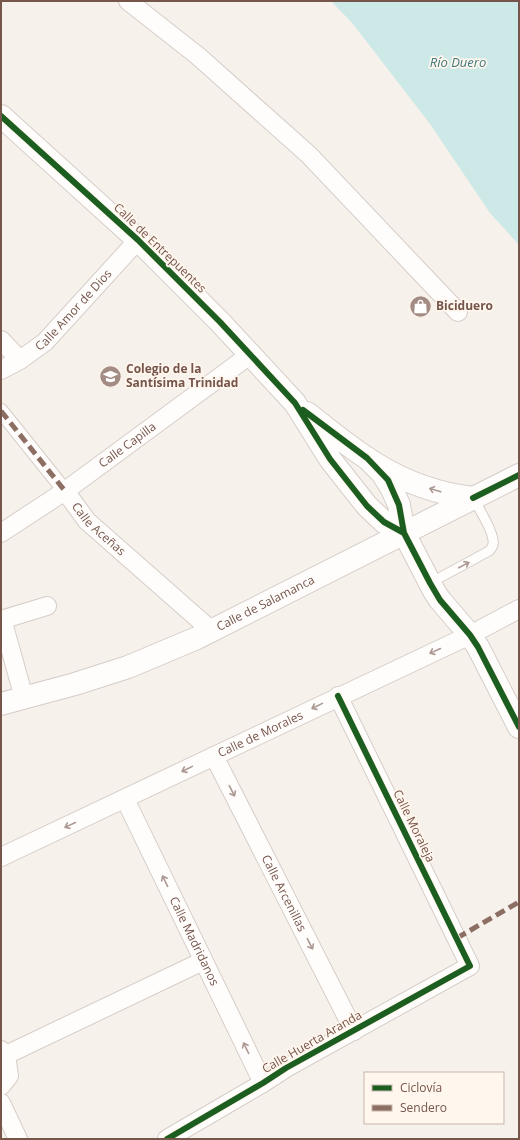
<svg xmlns="http://www.w3.org/2000/svg" width="520" height="1140" font-family="'Open Sans',sans-serif">
<style>
.water{fill:#cce9e8}
.lines{fill:none;stroke-linecap:round;stroke-linejoin:round}
.service-casing{stroke:#d6cdc8;stroke-width:11}
.pedestrian-casing{stroke:#d6cdc8;stroke-width:16}
.minor-casing{stroke:#d6cdc8;stroke-width:20}
.tertiary-casing{stroke:#d6cdc8;stroke-width:24}
.secondary-casing{stroke:#d6ccc8;stroke-width:24}
.service{stroke:#fefdfc;stroke-width:9}
.pedestrian{stroke:#fefdfc;stroke-width:14}
.minor{stroke:#fefdfc;stroke-width:18}
.tertiary{stroke:#fefdfc;stroke-width:22}
.secondary{stroke:#fefdfc;stroke-width:22}
.quiet{stroke:#8d6e63;stroke-width:5;stroke-dasharray:10 5;stroke-linecap:butt}
.cycleway-casing{stroke:#fff6ed;stroke-width:8}
.cycleway{stroke:#1b5e20;stroke-width:6}
.oneway{stroke:#ac9892}
.labels{text-anchor:middle;stroke-width:3.5;stroke-linejoin:round;paint-order:stroke}
.street-label{font-size:12px;fill:#76554b;stroke:#fff6ed}
.poi-label{font-size:12px;font-weight:bold;fill:#76554b;stroke:#fff6ed;text-anchor:start}
.water-label{font-size:13px;font-style:italic;fill:#3e787c;stroke:#fff6ed}
</style>
<rect width="100%" height="100%" fill="#f7f1eb"/>
<path class="water" d="M331 1H519V245L490 213 430 124 353 24Z"/>
<g class="lines">
<defs>
<path id="service" d="M430 583 489 551C492 548 494 544 493 540 492 530 479 508 473 498"/>
<path id="pedestrian" d="M1 411 65 491"/>
<g id="minor">
<path d="M128 1 198 56 309 155 458 312"/>
<path d="M1 340 20 360"/>
<path id="s1" d="M1 370 20 360 45 342 138 240"/>
<path id="s2" d="M65 491 87 521 212 631"/>
<path id="s3" d="M1 533 65 491 251 354"/>
<path d="M2 619 24 698"/>
<path d="M1 620 47 606"/>
<path id="s4" d="M214 756 354 1031"/>
<path id="s5" d="M125 799 263 1083"/>
<path id="s6" d="M1 857 470 635 519 609"/>
<path d="M1 1050 6 1055 9 1076 1 1086"/>
<path d="M6 1055 203 961"/>
<path d="M1 1103 18 1139"/>
<path d="M167 1139 263 1083 286 1068 470 966 338 696"/>
</g>
<path id="tertiary" d="M1 116 138 240 220 322 295 403 330 459 367 506 384 522 404 533
M307 413C329 430 351 449 376 464 405 482 439 494 473 498
M367 458 382 473 392 489 399 505 404 533 434 591 440 600 470 635 478 647 519 727"/>
<g id="secondary">
<path id="s7" d="M1 704 75 684 128 667 197 638 519 475"/>
</g>
</defs>
<use href="#service" class="service-casing"/>
<use href="#pedestrian" class="pedestrian-casing"/>
<use href="#minor" class="minor-casing"/>
<use href="#tertiary" class="tertiary-casing"/>
<use href="#secondary" class="secondary-casing"/>
<use href="#service" class="service"/>
<use href="#pedestrian" class="pedestrian"/>
<use href="#minor" class="minor"/>
<use href="#tertiary" class="tertiary"/>
<use href="#secondary" class="secondary"/>
<path class="quiet" d="M1 411 65 491
M457 938 519 902"/>
<defs>
<path id="cycleway" d="M1 116 138 240 220 322 295 403 330 459 367 506 384 522 404 533
M303 410 367 458 388 480 399 505 404 533 430 583 440 600 470 635 478 647 519 727
M473 498 519 475
M167 1139 263 1083 286 1068 470 966 338 696"/>
</defs>
<use href="#cycleway" class="cycleway-casing"/>
<use href="#cycleway" class="cycleway"/>
</g>
<defs><path id="oneway-shaft" d="M-6 0H5M1.5-3L5.5 0L1.5 3" fill="none" stroke-width="1.6" stroke-linecap="round" stroke-linejoin="round"/></defs>
<g class="oneway">
<use href="#oneway-shaft" transform="translate(435 490) rotate(-163)"/>
<use href="#oneway-shaft" transform="translate(464 565) rotate(-28)"/>
<use href="#oneway-shaft" transform="translate(435 651) rotate(155)"/>
<use href="#oneway-shaft" transform="translate(317 706) rotate(154)"/>
<use href="#oneway-shaft" transform="translate(187 769) rotate(154)"/>
<use href="#oneway-shaft" transform="translate(232 791) rotate(63)"/>
<use href="#oneway-shaft" transform="translate(70 825) rotate(155)"/>
<use href="#oneway-shaft" transform="translate(165 881) rotate(-116)"/>
<use href="#oneway-shaft" transform="translate(310 944) rotate(63)"/>
<use href="#oneway-shaft" transform="translate(246 1048) rotate(-116)"/>
</g>
<defs>
<symbol id="shop-disc" viewBox="-11 -11 22 22"><circle r="9.5" fill="#a38c83" stroke="#fff6ed"/><path d="M-5-2.5h2.3a2.7 3.5 0 0 1 5.4 0H5L5.5 6h-11ZM-1.5-2.5h3a1.5 2.3 0 0 0-3 0Z" fill="#fff"/></symbol>
<symbol id="school-disc" viewBox="-11 -11 22 22"><circle r="9.5" fill="#a38c83" stroke="#fff6ed"/><path d="M0-5L7-2L0 1L-7-2ZM-4 1L0 2.5L4 1V4Q0 6-4 4Z" fill="#fff"/></symbol>
</defs>
<g fill-rule="evenodd">
<use href="#shop-disc" x="408" y="294" width="25" height="25"/>
<use href="#school-disc" x="98" y="364" width="25" height="25"/>
</g>
<g class="labels">
<g class="street-label">
<text transform="translate(160 248) rotate(44)" y="4">Calle de Entrepuentes</text>
<text dy="4" stroke="none"><textPath href="#s1" startOffset="95">Calle Amor de Dios</textPath></text>
<text dy="4" stroke="none"><textPath href="#s3" startOffset="154">Calle Capilla</textPath></text>
<text dy="4" stroke="none"><textPath href="#s2" startOffset="51">Calle Aceñas</textPath></text>
<text dy="4" stroke="none"><textPath href="#s7" startOffset="284">Calle de Salamanca</textPath></text>
<text dy="4" stroke="none"><textPath href="#s6" startOffset="287">Calle de Morales</textPath></text>
<text transform="translate(414 826) rotate(64)" y="4">Calle Moraleja</text>
<text dy="4" stroke="none"><textPath href="#s4" startOffset="154">Calle Arcenillas</textPath></text>
<text dy="4" stroke="none"><textPath href="#s5" startOffset="158">Calle Madridanos</textPath></text>
<text transform="translate(312 1042) rotate(-30)" y="4">Calle Huerta Aranda</text>
</g>
<g class="poi-label">
<text x="436" y="310">Biciduero</text>
<text x="126" y="373">Colegio de la<tspan x="126" dy="14">Santísima Trinidad</tspan></text>
</g>
<g class="water-label">
<text x="458" y="67">Río Duero</text>
</g>
</g>
<rect width="520" height="1140" fill="none" stroke="#76554b" stroke-width="4"/>
<rect x="364" y="1072" width="140" height="52" fill="#fff6ed" stroke="#c8b6ac"/>
<rect x="372" y="1085" width="20" height="6" fill="#1b5e20" stroke="#c8b6ac"/>
<text x="400" y="1092" font-size="12" fill="#76554b">Ciclovía</text>
<rect x="372" y="1105" width="20" height="6" fill="#8d6e63" stroke="#c8b6ac"/>
<text x="400" y="1112" font-size="12" fill="#76554b">Sendero</text>
</svg>
